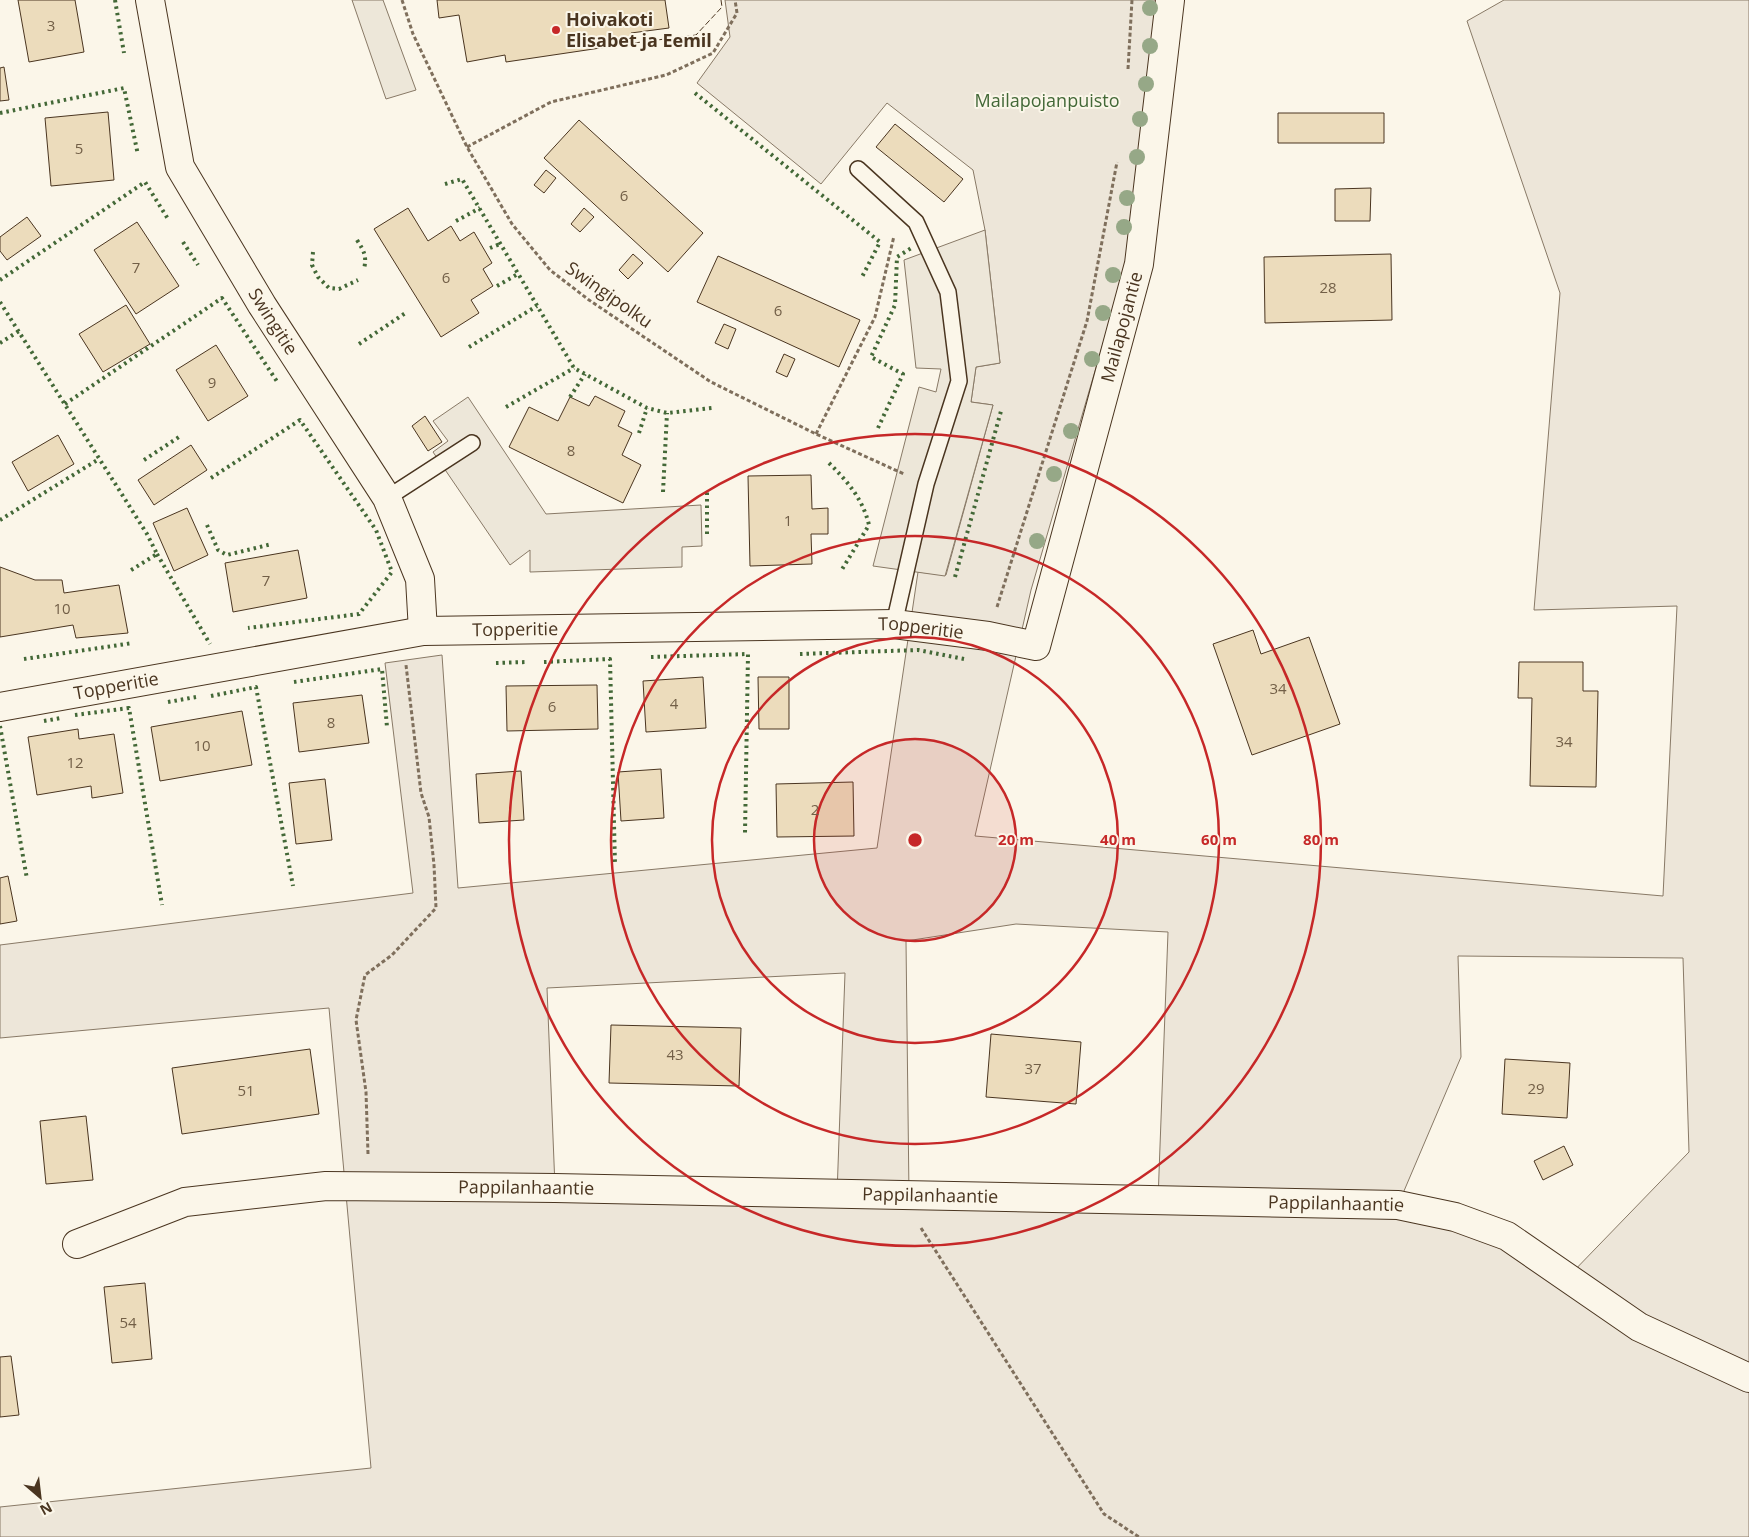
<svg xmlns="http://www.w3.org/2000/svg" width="1749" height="1537" font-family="'Open Sans',sans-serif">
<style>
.green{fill:#ede6d9;stroke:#887966;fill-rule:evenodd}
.parking{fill:#ede7d9;stroke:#887966}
.building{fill:#ecdcbc;stroke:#4a3520}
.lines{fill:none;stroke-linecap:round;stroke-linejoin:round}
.lane-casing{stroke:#4a3520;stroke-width:18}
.street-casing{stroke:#4a3520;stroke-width:30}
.path{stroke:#7f6f5c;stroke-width:3;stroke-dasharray:4 2.5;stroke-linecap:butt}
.lane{stroke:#fbf6e9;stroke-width:15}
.street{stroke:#fbf6e9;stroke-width:28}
.hedge{stroke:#436837;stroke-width:4;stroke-dasharray:2.5 4;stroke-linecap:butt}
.fence{stroke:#4a3520;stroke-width:1;stroke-dasharray:6 2.5;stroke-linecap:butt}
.tree{fill:#96a887}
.ring{fill:none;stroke:#c62828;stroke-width:2.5}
.poi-dot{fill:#c62828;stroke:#fbf6e9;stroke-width:2}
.labels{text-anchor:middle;stroke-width:4;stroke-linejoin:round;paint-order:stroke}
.number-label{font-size:15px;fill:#725f47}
.poi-label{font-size:18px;font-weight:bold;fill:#4a3520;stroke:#fbf6e9;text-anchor:start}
.park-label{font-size:18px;fill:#436837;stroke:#fbf6e9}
.street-label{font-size:18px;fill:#4a3520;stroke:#fbf6e9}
.centre{fill:#c62828;stroke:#fbf6e9;stroke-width:2.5}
.ring-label{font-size:15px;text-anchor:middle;font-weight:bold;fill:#c62828;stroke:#fbf6e9;stroke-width:4;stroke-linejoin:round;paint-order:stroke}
</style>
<rect width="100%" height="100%" fill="#fbf6e9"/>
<path class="green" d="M725 0H1159L1128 258 1031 590 975 836 1663 896 1677 606 1534 610 1560 293 1467 21 1504 0H1749V1537H0V1507L371 1468 329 1008 0 1038V945L413 893 385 663 442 655 458 888 877 848 918 572 946 575 993 405 971 402 976 367 1000 363 985 230 973 170 887 103 821 184 697 83 730 37ZM1016 924 1168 932 1158 1200 909 1195 906 941ZM1458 956 1683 958 1689 1152 1568 1277 1507 1236 1398 1205 1461 1057ZM845 973 837 1194 555 1187 547 988Z"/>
<path class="parking" d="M352 0H383L416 90 386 99Z
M985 230 1000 363 976 367 971 402 993 405 945 576 873 566 919 387 936 392 941 369 916 368 904 260Z
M468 397 546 514 701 505 702 546 682 547V567L530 572V550L510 565 433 452 448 441 433 421Z"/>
<path class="building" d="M18 0H75L84 52 29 62Z
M437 0H665L669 28 631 33 634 43 506 62 505 55 467 62 459 15 439 18Z
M4 67 9 100 0 101V68Z
M108 112 114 180 51 186 45 118Z
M1278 113H1384V143H1278Z
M579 120 703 233 668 272 544 158Z
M895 124 963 179 944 202 876 147Z
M546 170 556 178 544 193 534 185Z
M1371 188 1370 221H1335V189Z
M408 208 428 241 451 226 460 241 474 232 492 263 483 269 493 286 471 300 479 313 441 337 374 229Z
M584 208 594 217 580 232 571 224Z
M27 217 41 236 7 260 0 251V237Z
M137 222 179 286 136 314 94 250Z
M633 254 643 263 628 279 619 270Z
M1391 254 1392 320 1265 323 1264 257Z
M718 256 860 320 839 367 697 302Z
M126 305 150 344 103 372 79 334Z
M724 324 736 329 728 349 715 343Z
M216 345 248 396 208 421 176 370Z
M784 354 795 359 787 377 776 372Z
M595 396 625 411 618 426 632 433 622 455 641 465 623 503 509 447 529 407 558 421 570 397 589 406Z
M425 416 442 442 428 451 412 426Z
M58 435 74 464 28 491 12 462Z
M191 445 207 470 154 505 138 480Z
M811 475 812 509 828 508V534H811L812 564 750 566 748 476Z
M187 508 208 555 174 571 153 523Z
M298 550 307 598 233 612 225 563Z
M0 567 35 580H62L64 593 119 585 128 633 76 638 73 625 0 637Z
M1253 630 1261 654 1309 637 1340 724 1252 755 1213 644Z
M1519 662H1583V691H1598L1596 787 1530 786 1532 698H1518Z
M703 677 706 728 646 732 643 681Z
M758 677H789V729H759Z
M597 685 598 729 507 731 506 686Z
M362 695 369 743 299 752 293 703Z
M242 711 252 765 160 781 151 727Z
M78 729 79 739 114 734 123 793 92 798 91 786 37 795 28 737Z
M661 769 664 818 621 821 618 772Z
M521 771 524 820 479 823 476 774Z
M325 779 332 840 296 844 289 783Z
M853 782 854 836 777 837 776 784Z
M8 876 17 921 0 924V878Z
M611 1025 741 1028 739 1086 609 1083Z
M991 1034 1081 1042 1076 1104 986 1097Z
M310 1049 319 1114 182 1134 172 1068Z
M1505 1059 1570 1063 1567 1118 1502 1114Z
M86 1116 93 1180 46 1184 40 1121Z
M1564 1146 1573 1165 1543 1180 1534 1161Z
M145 1283 152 1359 112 1363 104 1287Z
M11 1356 19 1415 0 1417V1357Z"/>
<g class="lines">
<defs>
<path id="lane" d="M858 169 916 222 948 292 959 381 926 484 894 624
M387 498 472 443"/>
<g id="street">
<path id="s1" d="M150 0 180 167 262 305 387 498 420 579 423 631"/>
<path id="s2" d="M0 707 423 631 894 624 988 636 1036 646 1139 264 1170 0"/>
<path id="s3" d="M77 1244 185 1202 326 1186 555 1188 1398 1205 1455 1217 1507 1236 1639 1327 1749 1378"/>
</g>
</defs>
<use href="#lane" class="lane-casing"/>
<use href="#street" class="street-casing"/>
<path class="path" d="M402 0 413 34 467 147 512 224 550 270 589 300 711 382 816 434 904 474
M1128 69 1132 0
M467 147 551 102 666 75 713 53 737 13 735 0
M816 434 875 317 894 236
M997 607 1087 321 1117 162
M368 1154 366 1092 356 1020 365 975 392 955 436 908 434 865 429 817 421 793 406 665
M921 1228 1104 1514 1139 1537"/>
<use href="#lane" class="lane"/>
<use href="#street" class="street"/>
<path class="hedge" d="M115 0 124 53
M695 93 880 242 862 277
M0 113 124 88 138 155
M445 184 462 179 574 368 647 408 667 413 712 408
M456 221 480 208
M357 240C364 251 367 256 364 269
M183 242 198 265
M490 248 500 244
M313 252 312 265 318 277 329 288 339 289 358 280
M0 280 145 182 168 219
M497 286 518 274
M0 302 147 534 157 554 128 572
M0 343 19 331
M359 344 407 312
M469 347 537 306
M570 397 585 374
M65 404 222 298 278 383
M506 407 574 368
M878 428 903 374 871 357 895 305 897 257 913 247
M639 433 647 408
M144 460 182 435
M829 463C847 481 863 499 869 525L841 571
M211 478 300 420 376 530 392 572 359 614 248 628
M663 492 667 413
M0 520 99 459
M207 525 218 550 227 555 272 544
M707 534V491
M157 554 210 644
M955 577 1001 411
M800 654 918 650 964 659
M651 657 748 654 745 833
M24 659 133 643
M544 662 610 659 615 865
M496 663 527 662
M294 682 382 669 387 727
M211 696 256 687 293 886
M168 702 196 697
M75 715 129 708 162 905
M44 721 61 718
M0 726 27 879"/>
<path class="fence" d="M634 43 696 35 722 7 721 0"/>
</g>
<g class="tree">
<circle cx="1150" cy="8" r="8"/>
<circle cx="1150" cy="46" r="8"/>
<circle cx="1146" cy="84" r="8"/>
<circle cx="1140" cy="119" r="8"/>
<circle cx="1137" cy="157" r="8"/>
<circle cx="1127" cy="198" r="8"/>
<circle cx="1124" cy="227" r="8"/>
<circle cx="1113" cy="275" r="8"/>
<circle cx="1103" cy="313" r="8"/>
<circle cx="1092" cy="359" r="8"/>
<circle cx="1071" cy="431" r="8"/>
<circle cx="1054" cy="474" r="8"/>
<circle cx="1037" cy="541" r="8"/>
</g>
<circle cx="915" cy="840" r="101" fill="#c62828" fill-opacity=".12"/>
<g class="ring">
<circle cx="915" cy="840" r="101"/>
<circle cx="915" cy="840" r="203"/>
<circle cx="915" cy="840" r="304"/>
<circle cx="915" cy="840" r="406"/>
</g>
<circle class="poi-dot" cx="556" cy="30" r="5"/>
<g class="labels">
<g class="number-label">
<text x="51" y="31">3</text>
<text x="79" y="154">5</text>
<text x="624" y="201">6</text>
<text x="136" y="273">7</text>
<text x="446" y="283">6</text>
<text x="1328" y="293">28</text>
<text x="778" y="316">6</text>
<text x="212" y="388">9</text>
<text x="571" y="456">8</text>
<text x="788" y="526">1</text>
<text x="266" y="586">7</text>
<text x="62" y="614">10</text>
<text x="1278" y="694">34</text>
<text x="674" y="709">4</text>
<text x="552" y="712">6</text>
<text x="331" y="728">8</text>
<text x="1564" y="747">34</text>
<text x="202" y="751">10</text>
<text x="75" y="768">12</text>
<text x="815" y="815">2</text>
<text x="675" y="1060">43</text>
<text x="1033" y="1074">37</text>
<text x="1536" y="1094">29</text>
<text x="246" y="1096">51</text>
<text x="128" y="1328">54</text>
</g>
<g class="poi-label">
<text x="566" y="26">Hoivakoti<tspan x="566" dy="21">Elisabet ja Eemil</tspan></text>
</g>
<g class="park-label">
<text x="1047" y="107">Mailapojanpuisto</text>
</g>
<g class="street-label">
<text transform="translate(609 295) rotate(35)" y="6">Swingipolku</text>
<text dy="6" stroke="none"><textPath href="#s1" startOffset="350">Swingitie</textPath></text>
<text dy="6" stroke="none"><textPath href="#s2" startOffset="1375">Mailapojantie</textPath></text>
<text dy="6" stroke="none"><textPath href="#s2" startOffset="522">Topperitie</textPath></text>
<text dy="6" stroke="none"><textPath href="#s2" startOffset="928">Topperitie</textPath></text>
<text dy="6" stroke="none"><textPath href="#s2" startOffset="118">Topperitie</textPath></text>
<text dy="6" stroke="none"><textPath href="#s3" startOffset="458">Pappilanhaantie</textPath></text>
<text dy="6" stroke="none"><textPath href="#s3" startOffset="862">Pappilanhaantie</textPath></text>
<text dy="6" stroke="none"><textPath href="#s3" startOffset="1268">Pappilanhaantie</textPath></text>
</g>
</g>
<circle cx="915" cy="840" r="8" class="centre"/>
<g class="ring-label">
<text x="1016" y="845">20 m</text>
<text x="1118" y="845">40 m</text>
<text x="1219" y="845">60 m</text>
<text x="1321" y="845">80 m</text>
</g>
<g transform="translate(40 1497) rotate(152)" stroke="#fbf6e9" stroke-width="4" paint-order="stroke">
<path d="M0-4L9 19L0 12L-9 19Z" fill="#4a3520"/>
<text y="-8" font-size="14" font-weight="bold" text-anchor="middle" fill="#4a3520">N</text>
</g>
</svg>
